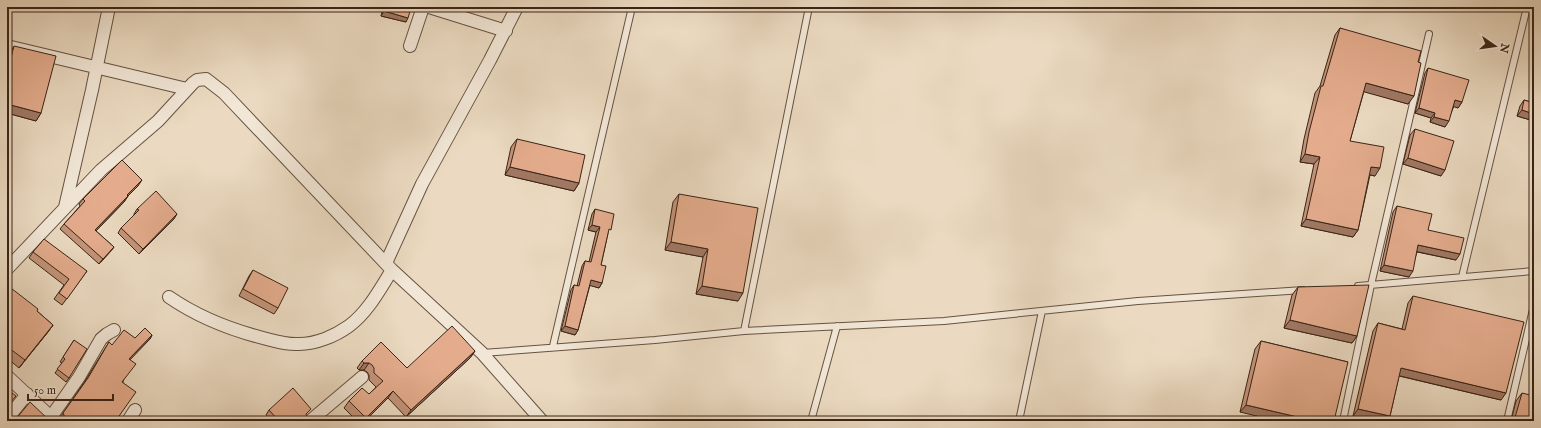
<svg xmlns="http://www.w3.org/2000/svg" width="1541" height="428" font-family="'IM FELL English',serif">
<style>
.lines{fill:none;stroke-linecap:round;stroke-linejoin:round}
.service-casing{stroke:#665242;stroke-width:8}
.minor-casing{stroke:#665242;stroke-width:14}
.service{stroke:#f2e7d7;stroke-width:6}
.minor{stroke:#f2e7d7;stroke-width:12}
.wall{fill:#c49479;stroke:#392417}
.shaded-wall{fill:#a07863;stroke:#392417}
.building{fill:#e4ac8d;stroke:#392417}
</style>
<rect width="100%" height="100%" fill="#ebdac1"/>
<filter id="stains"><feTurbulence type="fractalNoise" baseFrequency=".005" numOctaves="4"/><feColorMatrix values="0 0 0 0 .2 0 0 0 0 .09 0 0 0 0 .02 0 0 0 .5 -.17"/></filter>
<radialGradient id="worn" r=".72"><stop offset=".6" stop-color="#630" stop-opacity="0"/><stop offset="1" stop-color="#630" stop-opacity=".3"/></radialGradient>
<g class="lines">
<defs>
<path id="service" d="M1462 277 1527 7
M1358 286 1534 271
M744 331 809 7
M553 346 632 7
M482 353 655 340 744 331 944 321 1138 301 1303 290
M811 421 837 326
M1019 421 1042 311
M1343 421 1371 285 1429 34
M1507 421 1534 305"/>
<path id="minor" d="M429 7 506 31
M7 46 187 89
M410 46 423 7
M65 207 92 90 109 7
M386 263 422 184 490 60 517 7
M7 269 101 170 158 121 193 83 197 80 206 79 224 93 392 270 482 353 542 421
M169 297C198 317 228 329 263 338 275 341 286 345 299 344 316 344 335 336 349 326 368 312 380 289 392 270
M7 376 55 421
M51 417 79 377 101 339 107 334 114 330
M7 419 27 394
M128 421 135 410
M310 421 362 377"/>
</defs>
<use href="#service" class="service-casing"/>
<use href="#minor" class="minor-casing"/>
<use href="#service" class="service"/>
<use href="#minor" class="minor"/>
</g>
<path class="wall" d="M383 7H406V22L381 16Z
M1340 28 1418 62 1408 104 1364 91 1350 141 1375 176 1370 175 1358 230 1353 237 1301 226 1314 164 1300 162 1304 139 1315 93 1320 86 1335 35Z
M14 46 41 113 36 121 7 113V60L9 54Z
M1428 68 1462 102 1458 108 1454 106 1445 127 1430 122 1431 118 1415 113 1425 73Z
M1524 100 1534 103V121L1517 116 1520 106Z
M1415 129 1441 176 1403 164 1410 135Z
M517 139 579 183 574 191 505 175 511 147Z
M138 186 128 196 124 202 96 231 114 247 110 252 99 264 60 229 64 224 80 206 79 204 83 199Z
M679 194 738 301 696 294 703 257 665 250 673 202Z
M1397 206 1428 230 1456 260 1417 252 1409 277 1380 271 1393 212Z
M137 209 174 219 139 254 118 233 121 228 134 215V214Z
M595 209 608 233 601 265 602 283 599 288 590 285 578 330 575 335 561 331 571 290 574 285 577 286 582 266 585 261 589 262 596 232 588 230 592 214Z
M33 252 87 271 62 305 54 299 64 285 29 258Z
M253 270 278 308 274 314 239 296 249 276Z
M7 285 53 325 48 332 19 368 7 358Z
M1298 287 1357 336 1352 343 1284 328 1292 295Z
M1413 296 1501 400 1399 376 1390 416 1386 421H1375L1353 416 1373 331 1378 323 1402 329 1408 303Z
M1534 323V334L1532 333Z
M152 335 150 339 130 359 123 382 117 419 119 421H62L61 416 85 381 109 342 112 345 135 338Z
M74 340 69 378 66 382 55 373 62 363 60 362Z
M1261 341 1348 362 1240 412 1255 349Z
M475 351 470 358 406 417 388 398 365 421H357L344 408 349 401 369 394 376 387 369 380V375L367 372 364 370H359L357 368 362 361 407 368Z
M1522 393 1534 421H1511L1516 401Z
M269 410 306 415 308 421H271L266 415Z"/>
<path class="shaded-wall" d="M384 11 408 18 406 22 381 16Z
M1366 83 1414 96 1408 104 1361 91Z
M1455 100 1462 102 1458 108 1452 106Z
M7 104 41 113 36 121 7 113Z
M1419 108 1435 113 1431 118 1415 113Z
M1522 110 1534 114V121L1517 116Z
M1434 117 1449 121 1445 127 1430 122Z
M1305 154 1320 157 1314 164 1300 162Z
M1408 158 1445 170 1441 176 1403 164Z
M510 167 579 183 574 191 505 175Z
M1371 167 1380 168 1375 176 1366 174Z
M142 180 138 186 123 201 127 195Z
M128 196 124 202 91 236 95 230Z
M177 214 174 219 139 254 143 249Z
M1306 219 1358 230 1353 237 1301 226Z
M592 225 600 227 596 232 588 230Z
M671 242 708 249 703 257 665 250Z
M1418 245 1460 254 1456 260 1414 251Z
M114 247 110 252 99 264 103 259Z
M1384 265 1413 271 1409 277 1380 271Z
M591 280 602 283 599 288 588 285Z
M702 286 743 293 738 301 696 294Z
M1290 320 1357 336 1352 343 1284 328Z
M53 325 48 332 19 368 25 360Z
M565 326 578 330 575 335 561 331Z
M152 335 150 339 127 363 129 359Z
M475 351 470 358 406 417 411 410Z
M364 363H369L364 370H359Z
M1401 368 1506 393 1501 400 1396 375Z
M393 391 388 398 365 421H364L366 418Z
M1246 405 1315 421H1277L1240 412Z
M1358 409 1390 416 1386 421H1375L1353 416Z"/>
<path class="building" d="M385 7H406L411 8 408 18 384 11Z
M1340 28 1421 51 1418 62 1421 63 1414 96 1366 83 1350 141 1384 147 1380 168 1371 167 1358 230 1306 219 1320 157 1305 154 1309 132 1321 86H1323Z
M14 46 56 56 41 113 7 104V73Z
M1428 68 1469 80 1462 102 1455 100 1449 121 1434 117 1435 113 1419 108Z
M1524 100 1534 103V114L1522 110Z
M1415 129 1454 141 1445 170 1408 158Z
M517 139 585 155 579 183 510 167Z
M122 160 142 180 127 195 128 196 95 230 114 247 103 259 64 224 85 201 83 199Z
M156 191 177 214 143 249 121 228 139 210 137 209Z
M679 194 758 208 743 293 702 286 708 249 671 242Z
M1397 206 1432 214 1428 230 1464 238 1460 254 1418 245 1413 271 1384 265Z
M595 209 614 214 611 230 609 229 601 265 606 266 602 283 591 280 578 330 565 326 574 285 579 286 585 261 591 262 600 227 592 225Z
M44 239 87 271 67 299 59 293 69 279 33 252Z
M253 270 288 288 278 308 243 289Z
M7 285 38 309 37 311 53 325 25 360 9 348 7 350Z
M1369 285 1357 336 1290 320 1298 287Z
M1413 296 1524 322 1506 393 1401 368 1390 416 1358 409 1378 323 1405 330Z
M452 326 475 351 411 410 393 391 366 418 349 401 362 388 369 394 383 381 374 373V368L372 365 369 363H364L362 361 381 342 407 368Z
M145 328 152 335 129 359 136 364 122 382 136 392 117 419 120 420 119 421H71L67 419 66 420 63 413 88 378 109 342 112 345 124 330 135 338Z
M74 340 87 349 69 378 57 369 65 359 63 357Z
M1261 341 1348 362 1334 421H1315L1246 405Z
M293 388 311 409 306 414 308 421H279L269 410Z
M7 389 16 396 7 406Z
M1522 393 1534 396V421H1514Z
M30 402 50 421H15V420Z
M326 416 330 421H318Z"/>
<rect width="1541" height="428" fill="none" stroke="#ebdac1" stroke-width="24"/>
<rect x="8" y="8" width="1525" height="412" fill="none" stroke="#392417" stroke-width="2"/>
<rect x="12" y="12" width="1517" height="404" fill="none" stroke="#392417"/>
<g transform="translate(1495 46) rotate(103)" stroke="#f2e7d7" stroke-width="3" paint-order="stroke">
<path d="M0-3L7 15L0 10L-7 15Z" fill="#392417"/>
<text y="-6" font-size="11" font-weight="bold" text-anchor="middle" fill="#392417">N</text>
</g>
<path d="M28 394v6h85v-6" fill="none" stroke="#392417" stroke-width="2"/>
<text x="34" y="394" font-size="12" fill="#392417" stroke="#f2e7d7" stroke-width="3" paint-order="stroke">50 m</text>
<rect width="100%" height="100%" filter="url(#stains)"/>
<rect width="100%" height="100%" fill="url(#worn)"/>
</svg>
